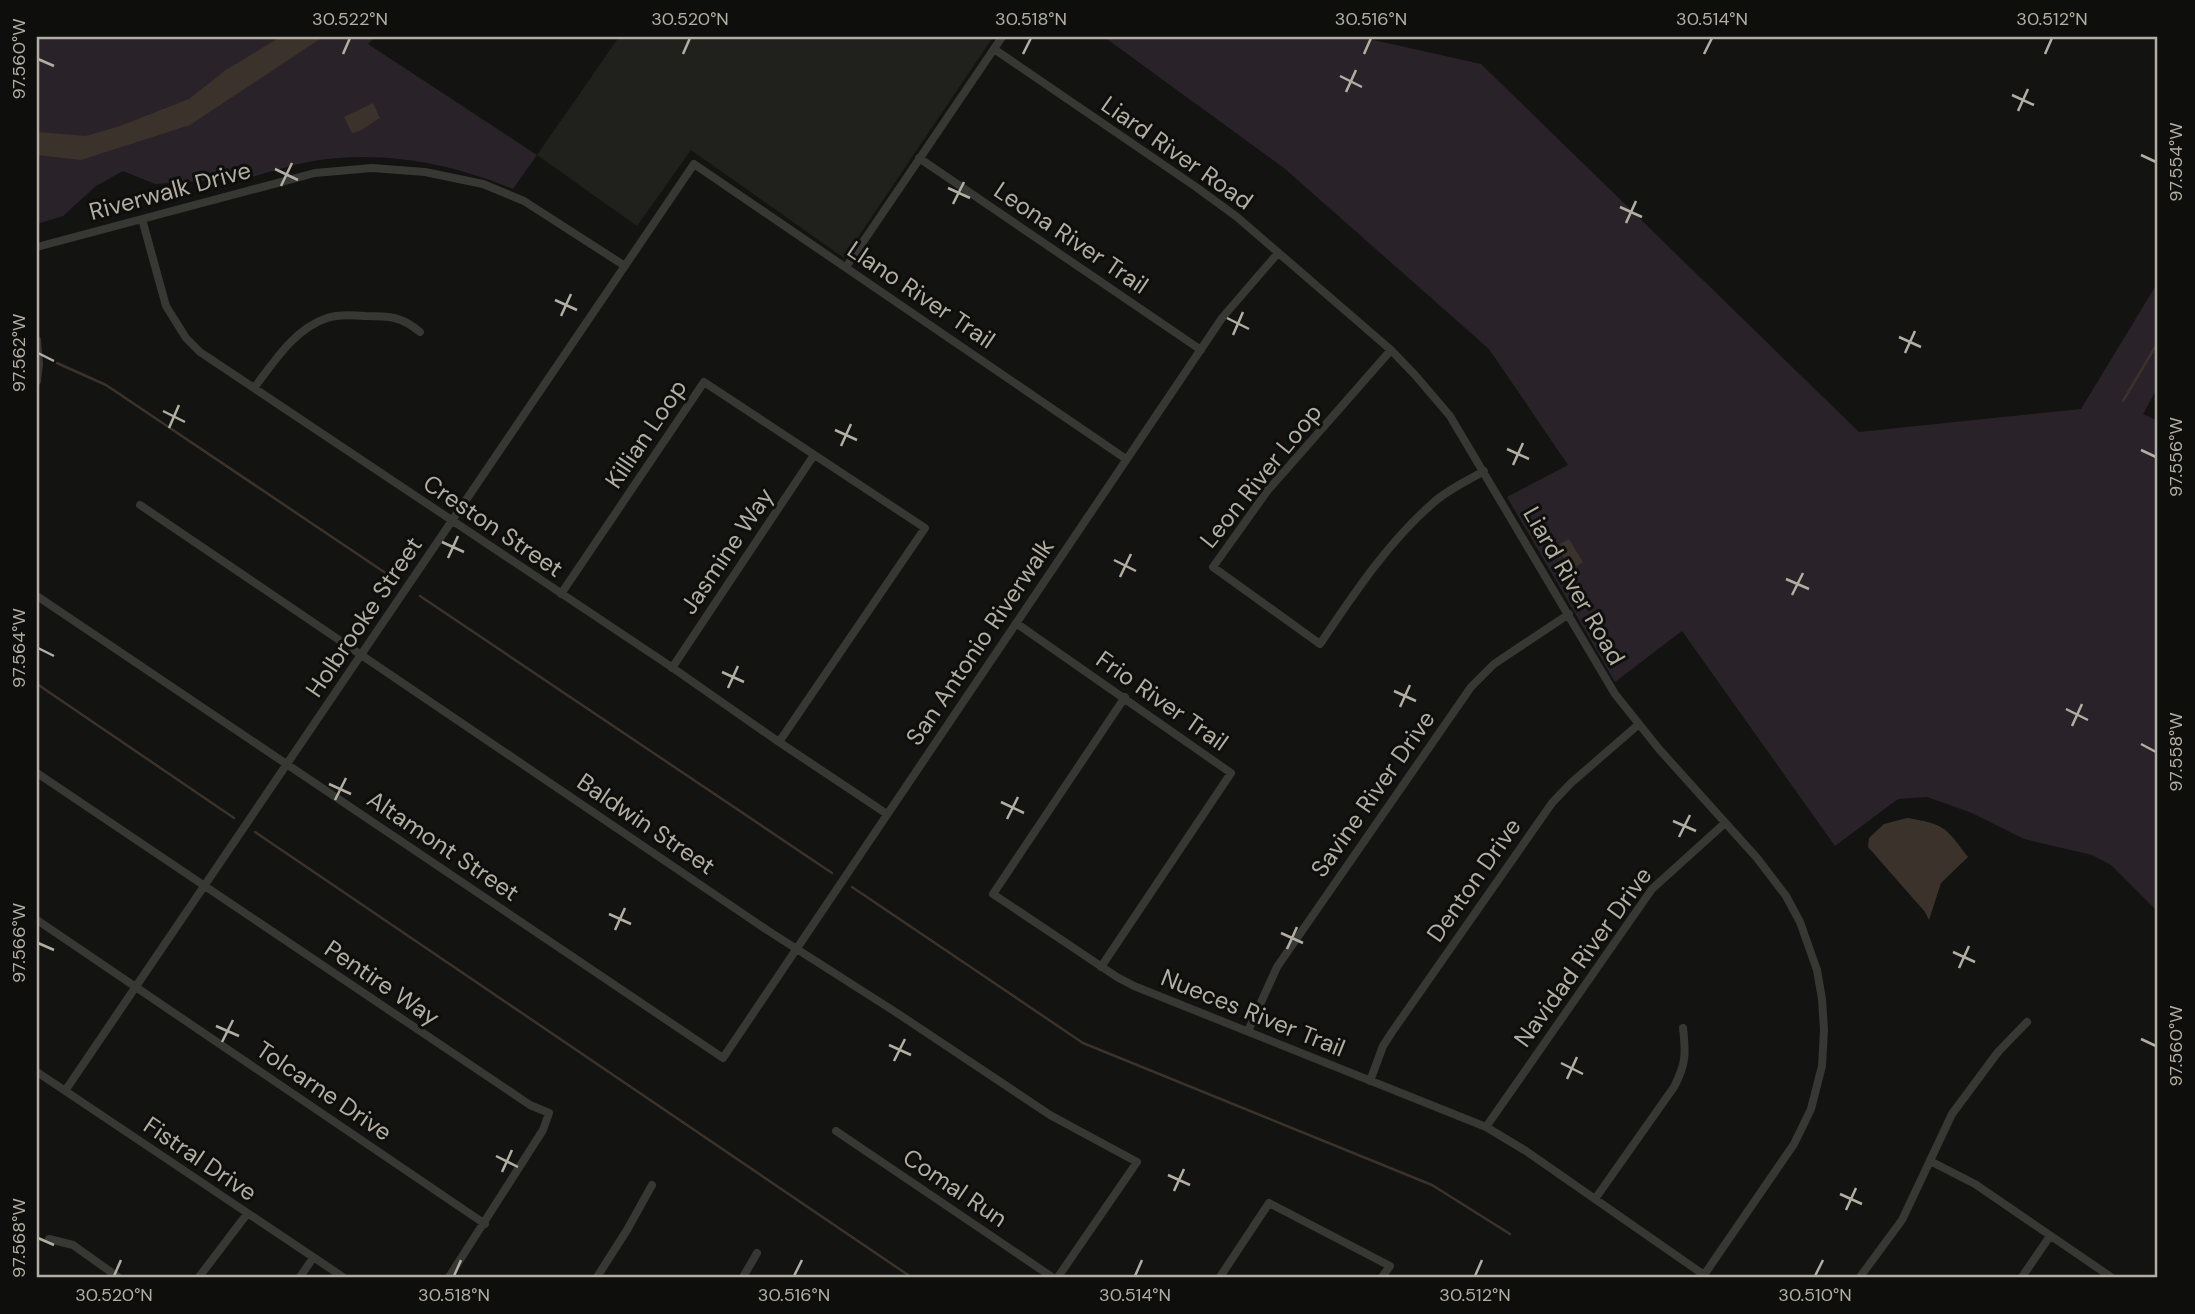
<svg xmlns="http://www.w3.org/2000/svg" width="2195" height="1314" font-family="'DM Sans',sans-serif">
<style>
.built{fill:#20201d}
.green{fill:#2a2229}
.water{fill:#3b322c}
.lines{fill:none;stroke-linecap:round;stroke-linejoin:round}
.stream{stroke:#3b322c;stroke-width:2.5}
.street{stroke:#373733;stroke-width:8}
.ticks{fill:none;stroke:#b3aea3;stroke-width:2.5}
.labels{text-anchor:middle;stroke-width:6;stroke-linejoin:round;paint-order:stroke}
.street-label{font-size:24px;fill:#b3aea3;stroke:#0e0e0c}
.neatline{fill:none;stroke:#b3aea3;stroke-width:2.5}
.ticks-label{font-size:18px;text-anchor:middle;fill:#b3aea3}
</style>
<rect width="100%" height="100%" fill="#131311"/>
<path class="built" d="M619 37H993L844 258 691 150 637 226 537 155Z"/>
<path class="green" d="M37 37H375L368 44 537 155 513 189C450 163 382 150 313 161 285 166 258 176 230 183L228 179 155 184 123 171 96 186 63 216 37 224Z
M1104 37H1360L1481 64 1859 432 2081 409 2158 282V387L2143 414 2158 421V912L2111 865 2092 855 2024 839 1972 813 1927 797 1898 799 1835 846 1682 631 1615 682 1507 497 1568 465 1489 349 1284 168Z"/>
<path class="water" d="M280 37H323L190 125 81 160 37 155V132L86 136 120 126 189 99 226 70Z
M373 103 380 118C370 123 363 132 352 133L344 117Z
M1569 539 1583 562 1574 568 1563 558V549L1560 544Z
M1907 818C1945 824 1945 827 1968 857L1941 883 1929 920 1925 912 1868 847 1869 838 1884 824Z"/>
<g class="lines">
<path class="stream" d="M57 363 106 385 393 578
M2123 401 2158 342
M420 596 832 873
M37 684 234 818
M255 832 911 1277
M852 887 1083 1043 1432 1185 1510 1234"/>
<path class="street" d="M994 49 1196 187 1237 217 1391 350 1415 375 1450 416 1615 694 1659 749 1757 858 1786 896 1800 922 1817 970 1822 999 1824 1030 1822 1066 1811 1109 1794 1144 1704 1275
M919 158 1201 350
M142 219 166 306 186 338 200 352 670 666 779 742 887 814
M37 247 315 173 372 168 425 172 483 184 524 201 625 266
M846 267 1002 37
M37 340 39 364 37 381
M1391 350 1268 490 1213 567 1320 644C1353 595 1388 542 1433 503 1447 490 1467 481 1484 471
M254 388C274 362 294 329 327 318 338 314 353 315 365 316 389 316 401 316 420 332
M140 505 767 930 897 1013 1050 1115 1137 1162 1058 1277
M561 594 704 382 925 528 779 742
M37 596 723 1058 1222 318 1278 253
M1016 623 1231 773 1101 967
M672 668 814 455
M1125 697 993 894 1117 977 1134 986 1486 1127 1526 1151 1707 1277
M37 773 530 1105 549 1113 543 1130 449 1277
M37 920 485 1224
M1248 1031 1277 967 1471 687 1494 664 1569 614
M37 1072 343 1277
M1370 1081 1383 1046 1392 1032 1552 803 1571 783 1639 724
M65 1091 694 164 1126 459
M1486 1127 1652 889 1725 823
M836 1131 1052 1277
M1930 1161 1975 1184 2111 1277
M1595 1199 1674 1087C1686 1064 1686 1054 1683 1028
M49 1239 73 1245 118 1277
M199 1277 247 1214
M300 1277 313 1258
M597 1277 627 1230 652 1185
M743 1277 757 1253
M1220 1277 1269 1203 1390 1266 1382 1277
M1860 1277 1902 1220 1952 1114 1998 1052 2027 1022
M2022 1277 2050 1236"/>
</g>
<path class="ticks" d="M343 54 350 38M683 54 690 38M1023 54 1031 38M1364 54 1371 38M1704 54 1712 38M2045 54 2052 38M38 59 54 66M1340 76 1362 87M1346 92 1356 70M2012 95 2034 105M2018 111 2028 89M2141 155 2156 162M275 169 298 180M281 186 292 163M948 188 970 198M953 204 964 182M1620 207 1642 217M1626 223 1636 201M555 300 577 310M561 316 571 294M1227 318 1249 329M1233 335 1243 312M1899 337 1921 347M38 353 54 361M1905 353 1915 331M163 411 185 422M169 428 179 405M835 430 857 440M841 446 851 424M1507 449 1529 459M2141 450 2156 457M1513 465 1523 443M442 542 464 552M448 558 458 536M1114 560 1136 571M1120 577 1131 554M1786 579 1809 589M1792 595 1803 573M38 648 54 656M722 672 744 682M728 688 738 666M1394 691 1416 701M1400 707 1410 685M2066 709 2088 720M2072 726 2082 704M2141 744 2156 752M329 784 351 794M335 800 346 778M1001 802 1024 813M1007 819 1018 797M1673 821 1696 831M1679 837 1690 815M609 914 631 924M615 930 625 908M1281 933 1303 943M38 943 54 950M1287 949 1297 927M1953 952 1975 962M1959 968 1969 946M216 1026 239 1036M2141 1039 2156 1046M222 1042 233 1020M889 1045 911 1055M894 1061 905 1039M1561 1063 1583 1074M1567 1079 1577 1057M496 1156 518 1167M502 1172 512 1150M1168 1175 1190 1185M1174 1191 1184 1169M1840 1194 1862 1204M1846 1210 1856 1188M38 1238 54 1245M114 1276 121 1260M454 1276 461 1260M794 1276 802 1260M1135 1276 1142 1260M1475 1276 1482 1260M1815 1276 1823 1260"/>
<g class="labels">
<g class="street-label">
<text transform="translate(1177 153) rotate(35)" y="8">Liard River Road</text>
<text transform="translate(170 191) rotate(-15)" y="8">Riverwalk Drive</text>
<text transform="translate(1071 238) rotate(34)" y="8">Leona River Trail</text>
<text transform="translate(921 295) rotate(34)" y="8">Llano River Trail</text>
<text transform="translate(646 434) rotate(-56)" y="8">Killian Loop</text>
<text transform="translate(1261 476) rotate(-51)" y="8">Leon River Loop</text>
<text transform="translate(493 526) rotate(34)" y="8">Creston Street</text>
<text transform="translate(727 551) rotate(-56)" y="8">Jasmine Way</text>
<text transform="translate(1574 586) rotate(60)" y="8">Liard River Road</text>
<text transform="translate(364 617) rotate(-56)" y="8">Holbrooke Street</text>
<text transform="translate(980 642) rotate(-56)" y="8">San Antonio Riverwalk</text>
<text transform="translate(1162 701) rotate(35)" y="8">Frio River Trail</text>
<text transform="translate(1373 794) rotate(-55)" y="8">Savine River Drive</text>
<text transform="translate(646 824) rotate(34)" y="8">Baldwin Street</text>
<text transform="translate(443 846) rotate(34)" y="8">Altamont Street</text>
<text transform="translate(1474 880) rotate(-55)" y="8">Denton Drive</text>
<text transform="translate(1583 957) rotate(-54)" y="8">Navidad River Drive</text>
<text transform="translate(382 983) rotate(34)" y="8">Pentire Way</text>
<text transform="translate(1253 1013) rotate(22)" y="8">Nueces River Trail</text>
<text transform="translate(324 1091) rotate(34)" y="8">Tolcarne Drive</text>
<text transform="translate(200 1159) rotate(34)" y="8">Fistral Drive</text>
<text transform="translate(955 1188) rotate(34)" y="8">Comal Run</text>
</g>
</g>
<rect width="2195" height="1314" fill="none" stroke="#0e0e0c" stroke-width="77"/>
<rect x="38" y="38" width="2118" height="1238" class="neatline"/>
<g class="ticks-label">
<text x="350" y="25">30.522°N</text>
<text x="690" y="25">30.520°N</text>
<text x="1031" y="25">30.518°N</text>
<text x="1371" y="25">30.516°N</text>
<text x="1712" y="25">30.514°N</text>
<text x="2052" y="25">30.512°N</text>
<text transform="translate(19 59) rotate(-90)" y="6">97.560°W</text>
<text transform="translate(2176 162) rotate(-90)" y="6">97.554°W</text>
<text transform="translate(19 353) rotate(-90)" y="6">97.562°W</text>
<text transform="translate(2176 457) rotate(-90)" y="6">97.556°W</text>
<text transform="translate(19 648) rotate(-90)" y="6">97.564°W</text>
<text transform="translate(2176 752) rotate(-90)" y="6">97.558°W</text>
<text transform="translate(19 943) rotate(-90)" y="6">97.566°W</text>
<text transform="translate(2176 1046) rotate(-90)" y="6">97.560°W</text>
<text transform="translate(19 1238) rotate(-90)" y="6">97.568°W</text>
<text x="114" y="1301">30.520°N</text>
<text x="454" y="1301">30.518°N</text>
<text x="794" y="1301">30.516°N</text>
<text x="1135" y="1301">30.514°N</text>
<text x="1475" y="1301">30.512°N</text>
<text x="1815" y="1301">30.510°N</text>
</g>
</svg>
